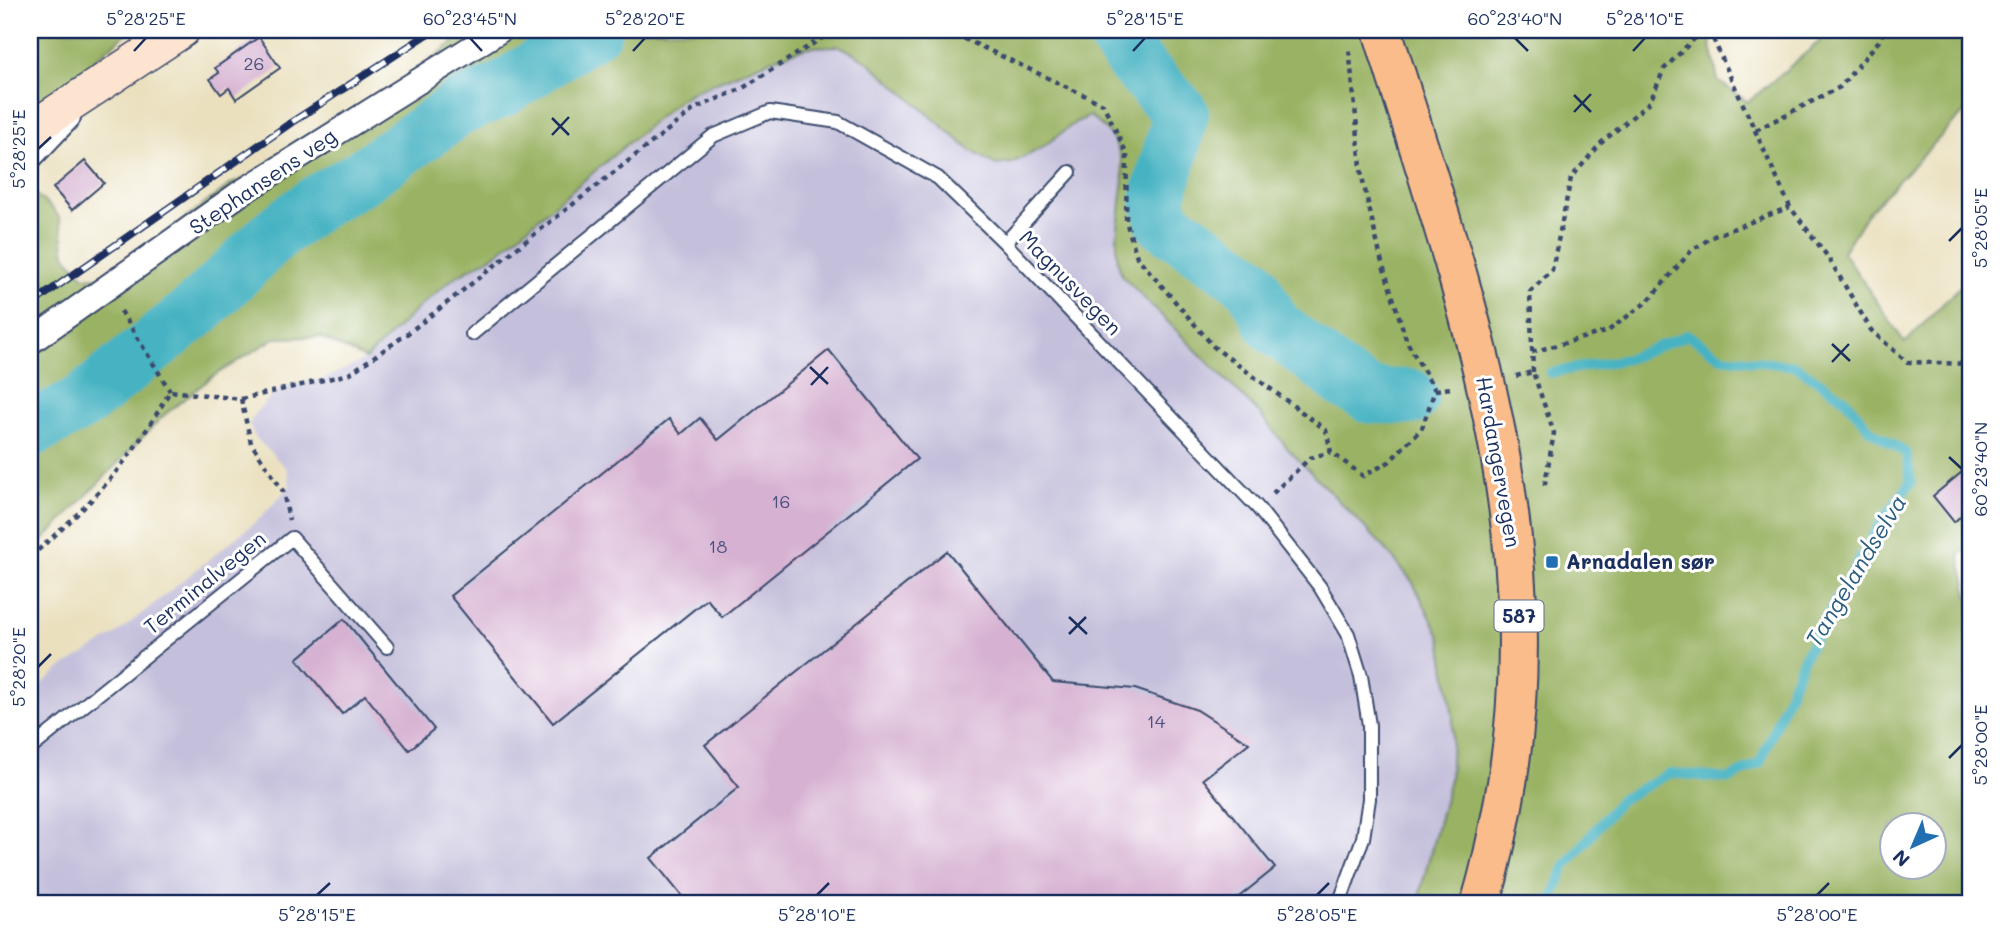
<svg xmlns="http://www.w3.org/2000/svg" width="2000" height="934" font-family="Mali,sans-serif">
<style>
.industrial{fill:#c4c0db}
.forest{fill:#9ab264;stroke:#5a7061;stroke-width:2;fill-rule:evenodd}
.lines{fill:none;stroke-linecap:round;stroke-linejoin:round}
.stream{stroke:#46b3c2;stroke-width:10}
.river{stroke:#46b3c2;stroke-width:56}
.building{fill:#d6b1d1}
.lane-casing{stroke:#3a4a6c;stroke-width:16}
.street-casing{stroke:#3a4a6c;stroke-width:28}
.secondary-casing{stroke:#3a4a6c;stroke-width:38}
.primary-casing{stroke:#3a4a6c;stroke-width:42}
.path{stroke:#3a4a6c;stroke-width:4.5;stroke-dasharray:5 5;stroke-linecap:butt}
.lane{stroke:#fff;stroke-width:12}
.street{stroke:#fff;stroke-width:24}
.secondary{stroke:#fde4d0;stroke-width:35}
.primary{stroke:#f9bc8a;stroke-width:38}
.rail-casing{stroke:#1b2f5e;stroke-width:8}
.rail{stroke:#fff;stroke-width:5;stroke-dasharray:16;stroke-linecap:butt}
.ticks{fill:none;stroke:#1b2f5e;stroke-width:2.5}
.poi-dot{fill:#1f6fb2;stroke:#fff;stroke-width:2.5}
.labels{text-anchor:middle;stroke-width:6;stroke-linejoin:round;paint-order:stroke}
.number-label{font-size:18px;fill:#4a507b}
.shield{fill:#fff;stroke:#5f6d8e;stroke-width:2}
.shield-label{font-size:19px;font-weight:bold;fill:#1b2f5e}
.street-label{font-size:21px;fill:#1b2f5e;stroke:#fff}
.poi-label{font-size:21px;font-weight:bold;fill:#1b2f5e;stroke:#fff;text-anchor:start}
.water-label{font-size:23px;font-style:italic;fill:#2a5d81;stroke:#fff}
.neatline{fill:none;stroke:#1b2f5e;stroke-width:2.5}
.ticks-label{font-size:18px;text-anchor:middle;fill:#1b2f5e}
</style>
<rect width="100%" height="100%" fill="#fff"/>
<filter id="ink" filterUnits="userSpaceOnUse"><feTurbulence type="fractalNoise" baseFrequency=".0143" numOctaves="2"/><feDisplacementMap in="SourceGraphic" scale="14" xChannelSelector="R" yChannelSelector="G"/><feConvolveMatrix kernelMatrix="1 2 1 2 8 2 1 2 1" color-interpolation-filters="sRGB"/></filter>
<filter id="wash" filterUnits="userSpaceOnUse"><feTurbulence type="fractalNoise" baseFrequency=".00686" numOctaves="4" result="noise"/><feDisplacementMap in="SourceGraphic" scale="28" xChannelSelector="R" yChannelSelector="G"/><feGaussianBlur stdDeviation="1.57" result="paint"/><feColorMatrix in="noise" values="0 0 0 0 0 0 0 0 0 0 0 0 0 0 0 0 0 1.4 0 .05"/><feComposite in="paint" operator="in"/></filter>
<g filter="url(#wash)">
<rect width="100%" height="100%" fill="#eae0be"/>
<path class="industrial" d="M840 46 866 60 970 150 996 165 1012 163 1040 149 1076 122 1090 116 1111 136 1118 150 1123 183 1115 246 1122 276 1259 413 1289 450 1384 547 1412 581 1441 638 1453 717 1450 779 1417 904H30V694L61 668 115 635 259 519 290 486 287 469 256 438 249 425 255 413 277 391 291 384 324 379 366 359 425 301 455 277 495 255 692 92 808 47Z"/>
<path class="forest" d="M30 30H131L30 112Z
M470 30H1708L1718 81 1748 102 1833 30H1970V106L1868 212 1843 252 1905 343 1970 276V546L1959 555 1970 603V904H1417L1450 779 1453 717 1441 638 1412 581 1384 547 1289 450 1259 413 1122 276C1104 232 1141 175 1110 135 1105 128 1097 122 1090 116L1076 122 1040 149 1012 163 996 165 970 150 866 60 840 46 808 47 778 57 692 92 677 102 495 255 455 277 419 307 366 359 320 337 275 338 212 377 163 416 30 554V190L53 209 60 219 65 255 84 277H99L138 254 231 184 274 167 374 102ZM1892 825H1934V867H1892Z"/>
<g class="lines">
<path class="stream" d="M1550 373 1627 359 1688 335 1721 357 1796 366 1845 399 1870 430 1906 453 1911 482 1879 525 1805 655 1760 763 1729 779 1670 773 1620 800 1565 867 1550 904"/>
<path class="river" d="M1112 30 1133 61 1181 113 1158 199 1163 222 1251 283 1274 326 1346 382 1372 396 1411 397
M30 430 83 402 199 308 276 233 318 202 360 178 459 108 503 89 594 30"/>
</g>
<g id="blocks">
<path class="building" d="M259 37 280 68 236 99 229 88 221 94 210 79 219 73 215 68Z
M85 161 104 183 72 210 53 188Z
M829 350 917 459 722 617 707 599 553 723 450 596 669 419 681 434 700 418 718 440Z
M1962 472 1970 482V508L1954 522 1933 496Z
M947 551 1053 682 1135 689 1197 710 1249 743 1203 779 1275 868 1230 904H688L651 858 739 787 705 745Z
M344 619 434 729 409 750 365 695 342 714 297 659Z"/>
</g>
</g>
<g filter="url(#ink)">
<use href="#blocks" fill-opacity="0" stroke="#3a4a6c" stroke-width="2"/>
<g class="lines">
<defs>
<path id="lane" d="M1005 243 1070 172
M472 334 713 136 770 112 838 122 938 178 1005 243 1258 508 1320 587 1348 634 1361 676 1369 725V799L1363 838 1339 904
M30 749 292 538 387 647"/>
<path id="street" d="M30 157 68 117
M30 342 239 194 500 30"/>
<path id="secondary" d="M30 130 182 30"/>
<path id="primary" d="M1382 30C1462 288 1556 537 1502 811 1496 842 1490 874 1480 904"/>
</defs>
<use href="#lane" class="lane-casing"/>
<use href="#street" class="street-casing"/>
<use href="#secondary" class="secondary-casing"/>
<use href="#primary" class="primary-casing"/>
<path class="path" d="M946 30 1103 104 1127 154 1126 221 1137 257 1214 347 1326 430 1331 452 1363 476 1389 462 1422 428 1435 390 1407 342 1381 259 1362 177 1349 48
M1709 30 1790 207 1828 257 1871 330 1907 362 1970 364
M1756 130 1840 87 1879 41 1884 30
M121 311 170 391
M1532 352 1608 331 1648 301 1692 250 1714 236 1790 207
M1533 372 1530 292 1552 270 1571 178 1601 143 1650 102 1664 69 1703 30
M1516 376 1533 372 1554 433 1544 489
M1435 390 1452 388
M241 399 251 443 283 491 289 520
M1273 493 1310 458 1331 452
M30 557C94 502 128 465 170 391L241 399 349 374 407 334 696 108 743 88 825 36 868 30"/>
<use href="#lane" class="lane"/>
<use href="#street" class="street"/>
<use href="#secondary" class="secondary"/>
<use href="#primary" class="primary"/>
<defs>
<path id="rail" d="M30 305 292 122 434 30"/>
</defs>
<use href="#rail" class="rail-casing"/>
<use href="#rail" class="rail"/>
</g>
</g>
<path class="ticks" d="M470 38 482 51M1515 38 1528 51M134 51 146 38M633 51 645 38M1133 51 1145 38M1633 51 1645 38M1574 95 1591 112M1574 112 1591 94M552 118 569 135M552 135 569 117M38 149 51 137M1949 241 1962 228M1832 344 1850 361M1832 362 1849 344M810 367 828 384M811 385 828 367M1949 457 1962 469M1069 617 1087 634M1069 634 1086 617M38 667 51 654M1949 758 1962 745M317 895 330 883M817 895 829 883M1317 895 1329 883M1817 895 1829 883"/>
<rect class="poi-dot" x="1545" y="555" width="14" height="14" rx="3.5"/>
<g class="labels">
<g class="number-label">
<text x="254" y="70">26</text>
<text x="781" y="508">16</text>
<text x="718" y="553">18</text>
<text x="1156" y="728">14</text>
</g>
<rect class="shield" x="1494.5" y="600.5" width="49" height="31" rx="5"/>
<g class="shield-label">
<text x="1519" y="623">587</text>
</g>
<g class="street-label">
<text transform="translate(263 182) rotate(-34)" y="7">Stephansens veg</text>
<text transform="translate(1070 283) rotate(46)" y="7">Magnusvegen</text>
<text transform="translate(1498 462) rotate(80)" y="7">Hardangervegen</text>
<text transform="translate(205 583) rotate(-39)" y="7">Terminalvegen</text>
</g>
<g class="poi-label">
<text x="1566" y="569">Arnadalen sør</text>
</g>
<g class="water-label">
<text transform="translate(1856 571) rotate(-59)" y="8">Tangelandselva</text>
</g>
</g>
<rect width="2000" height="934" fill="none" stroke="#fff" stroke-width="77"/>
<g transform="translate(1913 846) rotate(224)"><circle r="33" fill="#ffffff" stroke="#a4acbf" stroke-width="2"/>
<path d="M0-5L12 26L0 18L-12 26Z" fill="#1f6fb2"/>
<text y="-10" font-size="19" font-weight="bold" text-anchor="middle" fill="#1b2f5e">N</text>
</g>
<rect x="38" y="38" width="1924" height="857" class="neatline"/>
<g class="ticks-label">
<text x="146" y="25">5°28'25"E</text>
<text x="470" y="25">60°23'45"N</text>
<text x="645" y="25">5°28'20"E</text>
<text x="1145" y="25">5°28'15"E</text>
<text x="1515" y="25">60°23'40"N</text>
<text x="1645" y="25">5°28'10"E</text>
<text transform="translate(19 149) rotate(-90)" y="6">5°28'25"E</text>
<text transform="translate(1981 228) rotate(-90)" y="6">5°28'05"E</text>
<text transform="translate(1981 469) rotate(-90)" y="6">60°23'40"N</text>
<text transform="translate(19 667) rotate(-90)" y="6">5°28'20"E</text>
<text transform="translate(1981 745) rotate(-90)" y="6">5°28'00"E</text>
<text x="317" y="921">5°28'15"E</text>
<text x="817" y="921">5°28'10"E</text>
<text x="1317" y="921">5°28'05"E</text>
<text x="1817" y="921">5°28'00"E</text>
</g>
</svg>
